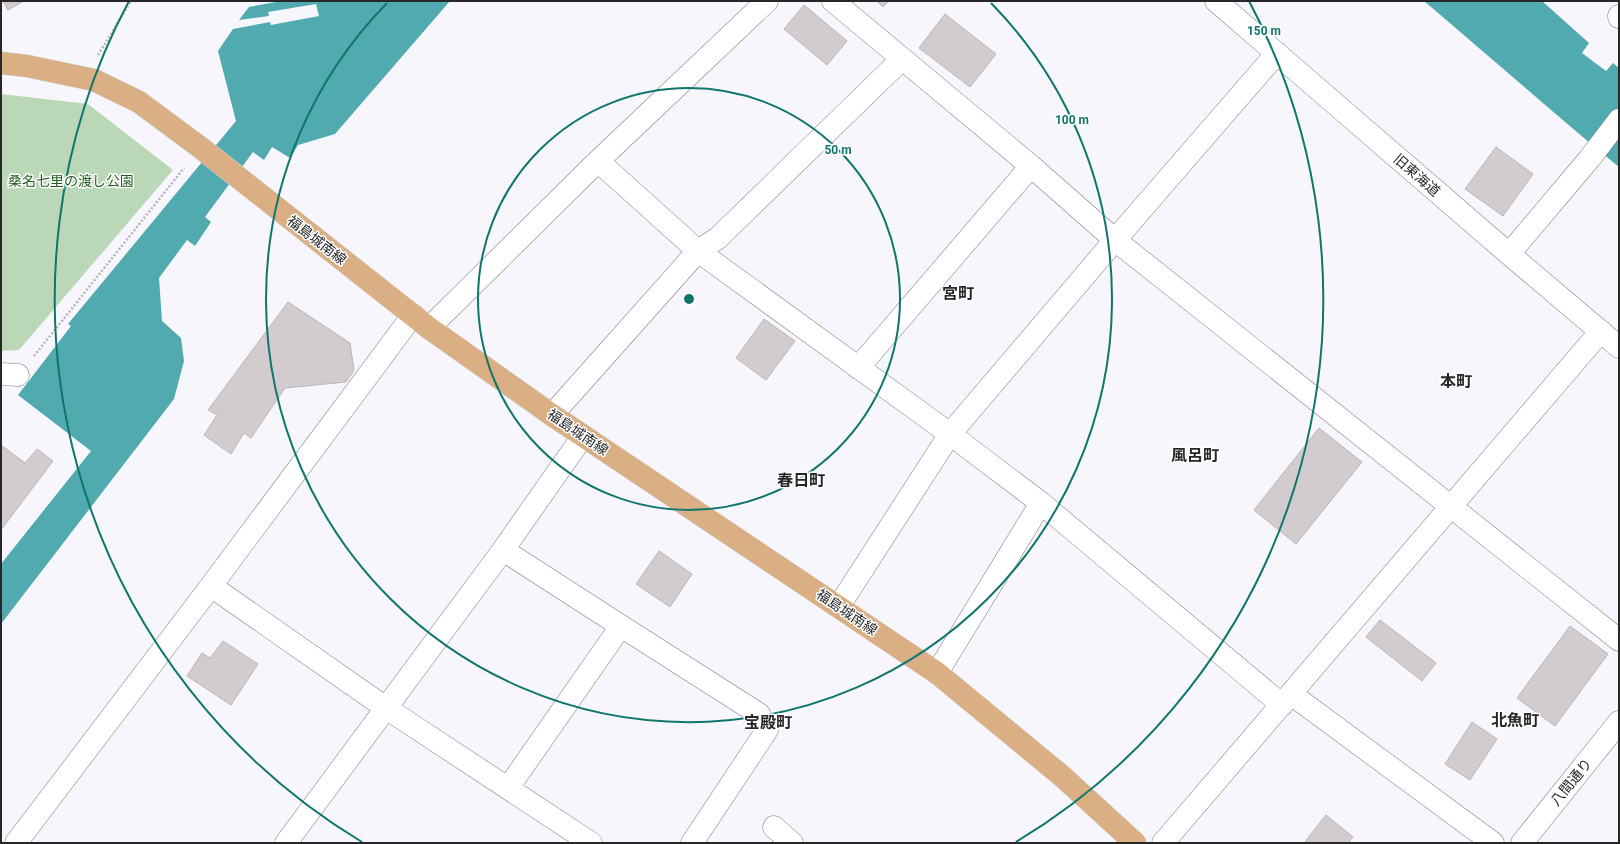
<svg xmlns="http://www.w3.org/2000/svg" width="1620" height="844" font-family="Roboto,'Noto Sans JP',sans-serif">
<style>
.green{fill:#bad7b7}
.water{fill:#50aaaf}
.building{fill:#d3ccce;stroke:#bcb4b6}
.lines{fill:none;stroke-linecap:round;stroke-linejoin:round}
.minor-casing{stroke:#7e7d82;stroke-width:23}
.major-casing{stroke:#d4d4d4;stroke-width:23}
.path{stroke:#b6b5ba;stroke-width:2.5;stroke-dasharray:2 2;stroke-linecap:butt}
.minor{stroke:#fff;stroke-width:22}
.major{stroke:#daaf84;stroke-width:22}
.ring{fill:none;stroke:#0f766e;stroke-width:2}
.labels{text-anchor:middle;stroke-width:3;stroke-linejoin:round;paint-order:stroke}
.street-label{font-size:14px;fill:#272628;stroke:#fff}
.park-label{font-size:14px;fill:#205e1e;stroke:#fff}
.quarter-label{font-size:16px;font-weight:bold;fill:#272628;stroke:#fff}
.centre{fill:#0f766e;stroke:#fff;stroke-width:2}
.ring-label{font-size:12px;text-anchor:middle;font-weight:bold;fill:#0f766e;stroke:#fff;stroke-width:3;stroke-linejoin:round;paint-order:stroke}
</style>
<rect width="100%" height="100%" fill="#f7f6fc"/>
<path class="green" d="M1 94 88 104 173 170 19 350 1 351Z"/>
<path class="water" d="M281 1H450L335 134 298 145 290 158 272 147 264 160 253 152 205 217 211 222 195 246 187 240 159 278 162 321 181 338 184 361 174 399 1 624V564L91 451 18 395 71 326 68 324 236 121 218 51 233 29 270 22 271 25 319 16 316 4 268 12 269 16 239 20 249 7Z
M1424 1H1542L1589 43 1582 53 1606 71 1613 63 1619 68V167C1553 113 1489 56 1424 1Z"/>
<path class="building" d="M3 1H24L8 10Z
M877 1H889L883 7Z
M804 5 847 41 827 65 784 29Z
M945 14 996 54 970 87 919 48Z
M1496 147 1533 174 1503 216 1465 189Z
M288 302 350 343 354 370 346 382 285 388 251 438 244 433 231 454 204 435 217 415 208 410Z
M764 319 795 341 766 380 736 358Z
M1319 428 1362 462 1296 544 1254 510Z
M1 445 25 463 37 449 53 461 1 530Z
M659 551 692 574 670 607 636 584Z
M1380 620 1436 663 1422 681 1366 637Z
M1570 626 1608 654 1555 726 1517 698Z
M223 641 258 664 231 705 187 676 202 653 210 658Z
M1472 722 1497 739 1470 780 1445 764Z
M1326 815 1353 837 1348 843H1304Z"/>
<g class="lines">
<defs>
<path id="minor" d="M833 1 1031 166 1115 240 1619 640
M1216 1 1509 254 1619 347
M1619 16V17
M598 161 698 251 950 434 1041 503 1282 705
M1509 254 1590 158 1619 120
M429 328 598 161 767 1
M858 368 1031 166
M1 374 18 375
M552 415 698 251 718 238 902 59
M503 550 621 626
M211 586 386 708 591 843
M839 606 950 434 1115 240 1277 53
M937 673 1041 503
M1291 694 1493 843
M508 788 621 626 759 714 767 730 692 843
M774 827 792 843
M16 843 211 586 413 315
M286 843 503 550 583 436
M1163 843 1601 331
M1522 843 1619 722"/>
<path id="major" d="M1 63 27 66 94 80 139 102 201 148 429 328 552 415 937 673 1063 777 1135 843"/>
</defs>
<use href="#minor" class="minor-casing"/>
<use href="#major" class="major-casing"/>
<path class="path" d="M98 55 131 1
M34 356 184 168"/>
<use href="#minor" class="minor"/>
<use href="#major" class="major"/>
</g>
<g class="ring">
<circle cx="689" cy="299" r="211"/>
<path d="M991 3A423 423 0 1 1 387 3"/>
<path d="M362 842A634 634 0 0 1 129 1M1249 1A634 634 0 0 1 1016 842"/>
</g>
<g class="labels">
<g class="street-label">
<text transform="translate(1417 175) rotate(41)" y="5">旧東海道</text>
<text transform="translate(317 240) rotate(38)" y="5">福島城南線</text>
<text transform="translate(578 432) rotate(34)" y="5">福島城南線</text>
<text transform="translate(847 612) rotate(34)" y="5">福島城南線</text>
<text transform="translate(1571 782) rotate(-51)" y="5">八間通り</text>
</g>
<g class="park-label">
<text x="71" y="186">桑名七里の渡し公園</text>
</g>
<g class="quarter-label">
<text x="958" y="299">宮町</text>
<text x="1456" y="387">本町</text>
<text x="1195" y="461">風呂町</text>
<text x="801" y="486">春日町</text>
<text x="1515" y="726">北魚町</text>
<text x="768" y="728">宝殿町</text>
</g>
</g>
<circle cx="689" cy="299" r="6" class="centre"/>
<g class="ring-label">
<text x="1264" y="35">150 m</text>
<text x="1072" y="124">100 m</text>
<text x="838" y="154">50 m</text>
</g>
<rect width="1620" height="844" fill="none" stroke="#272628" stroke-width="4"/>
</svg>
